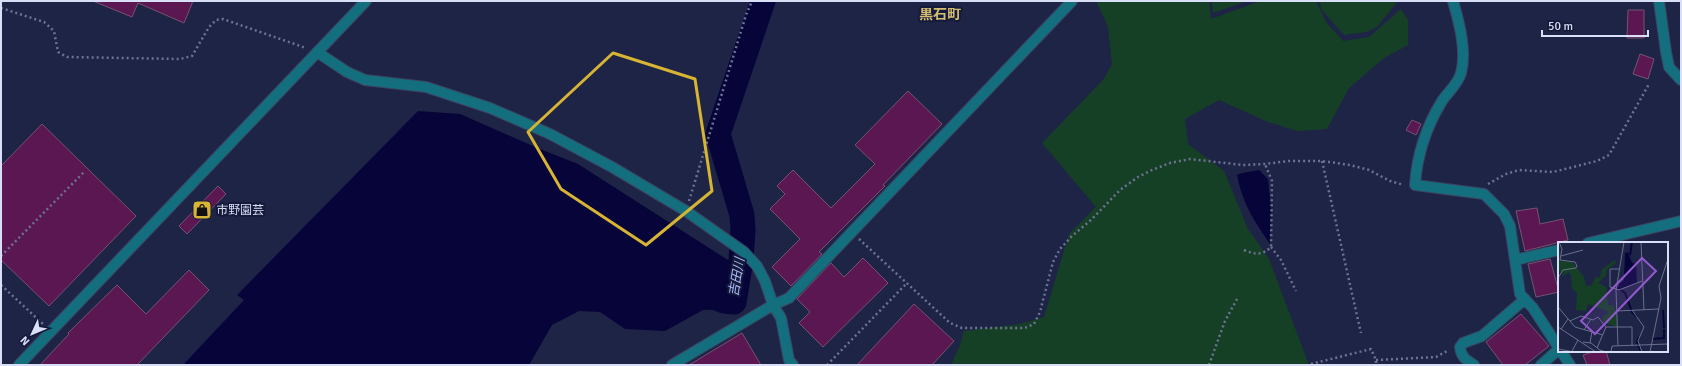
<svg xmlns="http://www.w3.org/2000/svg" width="1682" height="366" font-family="Signika,'Noto Sans JP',sans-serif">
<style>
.green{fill:#164026}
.water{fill:#070439}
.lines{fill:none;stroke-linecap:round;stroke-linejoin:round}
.river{stroke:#070439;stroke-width:25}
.building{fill:#5a1752;stroke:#76526f}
.minor-casing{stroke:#3c4262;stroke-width:12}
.path{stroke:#6d7391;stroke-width:2.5;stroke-dasharray:2 3;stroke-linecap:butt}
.minor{stroke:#136e7e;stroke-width:10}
.marked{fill:none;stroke:#d7b434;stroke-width:3;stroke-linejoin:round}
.labels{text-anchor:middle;stroke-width:4;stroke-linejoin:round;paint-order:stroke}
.poi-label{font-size:12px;fill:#d9dff6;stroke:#151a3b;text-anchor:start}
.water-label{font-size:13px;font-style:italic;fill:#acbdfc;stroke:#151a3b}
.quarter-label{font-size:14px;font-weight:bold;fill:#d4bd70;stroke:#151a3b}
.inset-river{fill:none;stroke:#070439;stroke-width:2}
.inset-road{fill:none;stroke:#696f8c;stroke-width:1}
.view{fill:#9259cd;fill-opacity:0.15;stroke:#9259cd;stroke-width:2}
.inset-edge{fill:none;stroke:#d9dff6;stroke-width:2}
</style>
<rect width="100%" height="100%" fill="#1e2446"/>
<path class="green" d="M1096 1H1209L1211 19 1260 1H1316L1326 22 1343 41 1369 37 1401 9 1408 20V45L1384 58 1349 88 1327 129 1297 131 1268 122 1219 100 1185 119 1188 144 1224 171 1248 229 1269 259 1309 365H951L960 345 964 331 1020 324 1044 317 1069 234 1096 207 1042 143 1104 79 1112 64 1108 27Z
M1212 1H1247L1213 13Z
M1319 1H1398L1377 27 1366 32 1344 35 1322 10Z"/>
<path class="water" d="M418 111 460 114 535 147 578 164 731 262 727 309 703 310 665 331 625 329 600 312 579 311 552 325 529 365H183L244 300 237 295Z
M1259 170 1268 179 1271 208 1270 244C1254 220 1243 205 1237 175L1242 173Z"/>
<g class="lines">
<path class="river" d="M696 289 724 301 734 302 741 260 743 230 742 215 718 134 763 1"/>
</g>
<path class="building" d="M93 1H193L184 23 138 3 132 17Z
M1628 10H1644V38H1627Z
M1640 54 1654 59 1648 79 1633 74Z
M908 91 942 124 883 185 885 186 819 252 822 254 791 286 772 267 800 239 770 209 785 194 777 186 793 170 831 208 875 164 855 145Z
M1412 120 1421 124 1416 135 1406 130Z
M42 124 136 216 49 306 1 260V166Z
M218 186 226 194 187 234 179 226Z
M1537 208 1540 224 1563 219 1568 240 1525 251 1516 211Z
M863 258 888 283 823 347 799 323 810 312 797 299 831 263 844 277Z
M1550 259 1559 292 1536 297 1528 264Z
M189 270 209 290 137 365H40L69 334 68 333 117 285 146 314Z
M914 304 954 341 932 365H857Z
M1521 314 1549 346 1525 365H1503L1486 342Z
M742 333 761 365H689Z
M1596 351H1606L1610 365H1587L1583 355Z"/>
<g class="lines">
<defs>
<path id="minor" d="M1453 1C1459 22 1467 51 1461 73 1458 84 1448 92 1442 101 1426 127 1417 155 1415 185L1484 194 1504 214 1510 226 1520 294 1533 308 1559 348
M1659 1 1666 52 1669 67 1681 80
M317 52 347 72 365 80 426 87 490 108 550 134 612 167 686 211 744 252 757 266 765 281 773 305 781 318 789 360 793 365
M1588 243 1681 221
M1515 260 1559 250
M1561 351 1570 365
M19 365 366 1
M672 365 773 305 789 298 1072 1
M1474 365C1466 360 1461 357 1460 347L1463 343 1482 336 1525 299
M1541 365 1559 349"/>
</defs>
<use href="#minor" class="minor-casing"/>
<path class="path" d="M1 8 44 22 54 31 58 52 67 57 180 59 192 56 209 27 216 20 223 19 306 48
M1322 161 1361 333
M1488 184 1506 174 1519 170 1553 172 1597 161 1609 155 1649 84
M689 201 746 15 752 1
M859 239 950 323 962 328H1025L1034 324 1040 312 1053 262 1060 249 1072 236 1091 220 1120 190 1138 177 1152 170 1170 163 1190 159 1243 165 1265 164 1289 161H1322L1350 165 1369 170 1390 181 1404 185
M1271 247 1281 260 1296 291
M1244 250C1255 255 1263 255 1271 247L1272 181 1265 164
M1 256 85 171
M1 285 43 324
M1376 360 1436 357 1449 350
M1311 364 1371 349 1376 360V365
M827 365 907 283
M1209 365 1225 321 1237 299"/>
<use href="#minor" class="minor"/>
</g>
<path class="marked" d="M613 53 695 79 712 191 646 245 561 189 528 132Z"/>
<defs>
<symbol id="shop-square" viewBox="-11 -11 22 22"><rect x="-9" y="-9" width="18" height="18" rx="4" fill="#d7b434" stroke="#151a3b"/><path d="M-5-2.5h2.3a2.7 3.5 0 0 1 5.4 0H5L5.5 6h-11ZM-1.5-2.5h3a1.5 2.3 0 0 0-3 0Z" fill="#111"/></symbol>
</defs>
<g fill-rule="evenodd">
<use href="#shop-square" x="191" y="199" width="22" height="22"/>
</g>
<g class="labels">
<g class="poi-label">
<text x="216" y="214">市野園芸</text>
</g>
<g class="water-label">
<text transform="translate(736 277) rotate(-80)" y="5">吉田川</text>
</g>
<g class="quarter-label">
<text x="940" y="19">黒石町</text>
</g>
</g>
<g transform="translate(1558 242)">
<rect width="110" height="110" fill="#1e2446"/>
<path d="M1 1 2 19 14 20 26 35 28 44 34 43 37 35 42 36 44 27 57 18 58 21 48 28V33L40 41 48 45 50 63H55L58 70 59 85 45 80V74L50 71 49 69 30 62 28 69 18 68 19 51 14 47 13 34 11 30 4 35 5 31 0 28Z" fill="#164026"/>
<path d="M70 10 74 21 78 22 79 41 62 47 61 42 66 38 67 11Z" fill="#070439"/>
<path class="inset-river" d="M72 13 74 0M62 45 60 46 67 51 74 70 79 75M105 68 106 86M81 95 79 100 83 110M94 97 106 96V87"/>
<path class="inset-road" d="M83 0 86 68M3 14 25 8M62 27H52V45L61 48 84 39M0 36 5 28 18 26 19 24 17 20 2 18 4 7 1 0M0 65 17 85 45 93M74 68 86 85 80 99 84 110M59 69 101 67M12 79 23 74 35 78 40 75 48 85H74V104M0 85 38 110M3 87 10 77M26 88 33 77M25 100 33 101 42 108 48 110M32 101 34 89M60 104 58 48 66 0M39 106 48 85M0 107 16 110M14 109 20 98M53 110 54 104 110 102M92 110 103 56 101 44 110 17"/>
<path class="view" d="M84 16 98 29 37 92 23 79Z"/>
<rect width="110" height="110" class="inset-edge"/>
</g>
<rect width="1682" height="366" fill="none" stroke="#d9dff6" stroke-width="4"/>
<g transform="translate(32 334) rotate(226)" stroke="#151a3b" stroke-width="3" paint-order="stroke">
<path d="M0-3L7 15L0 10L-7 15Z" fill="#d9dff6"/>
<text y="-6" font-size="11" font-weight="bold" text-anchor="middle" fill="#d9dff6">N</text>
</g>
<path d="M1542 30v6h106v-6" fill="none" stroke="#d9dff6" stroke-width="2"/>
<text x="1548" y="30" font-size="12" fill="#d9dff6" stroke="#151a3b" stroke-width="3" paint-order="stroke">50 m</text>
</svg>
